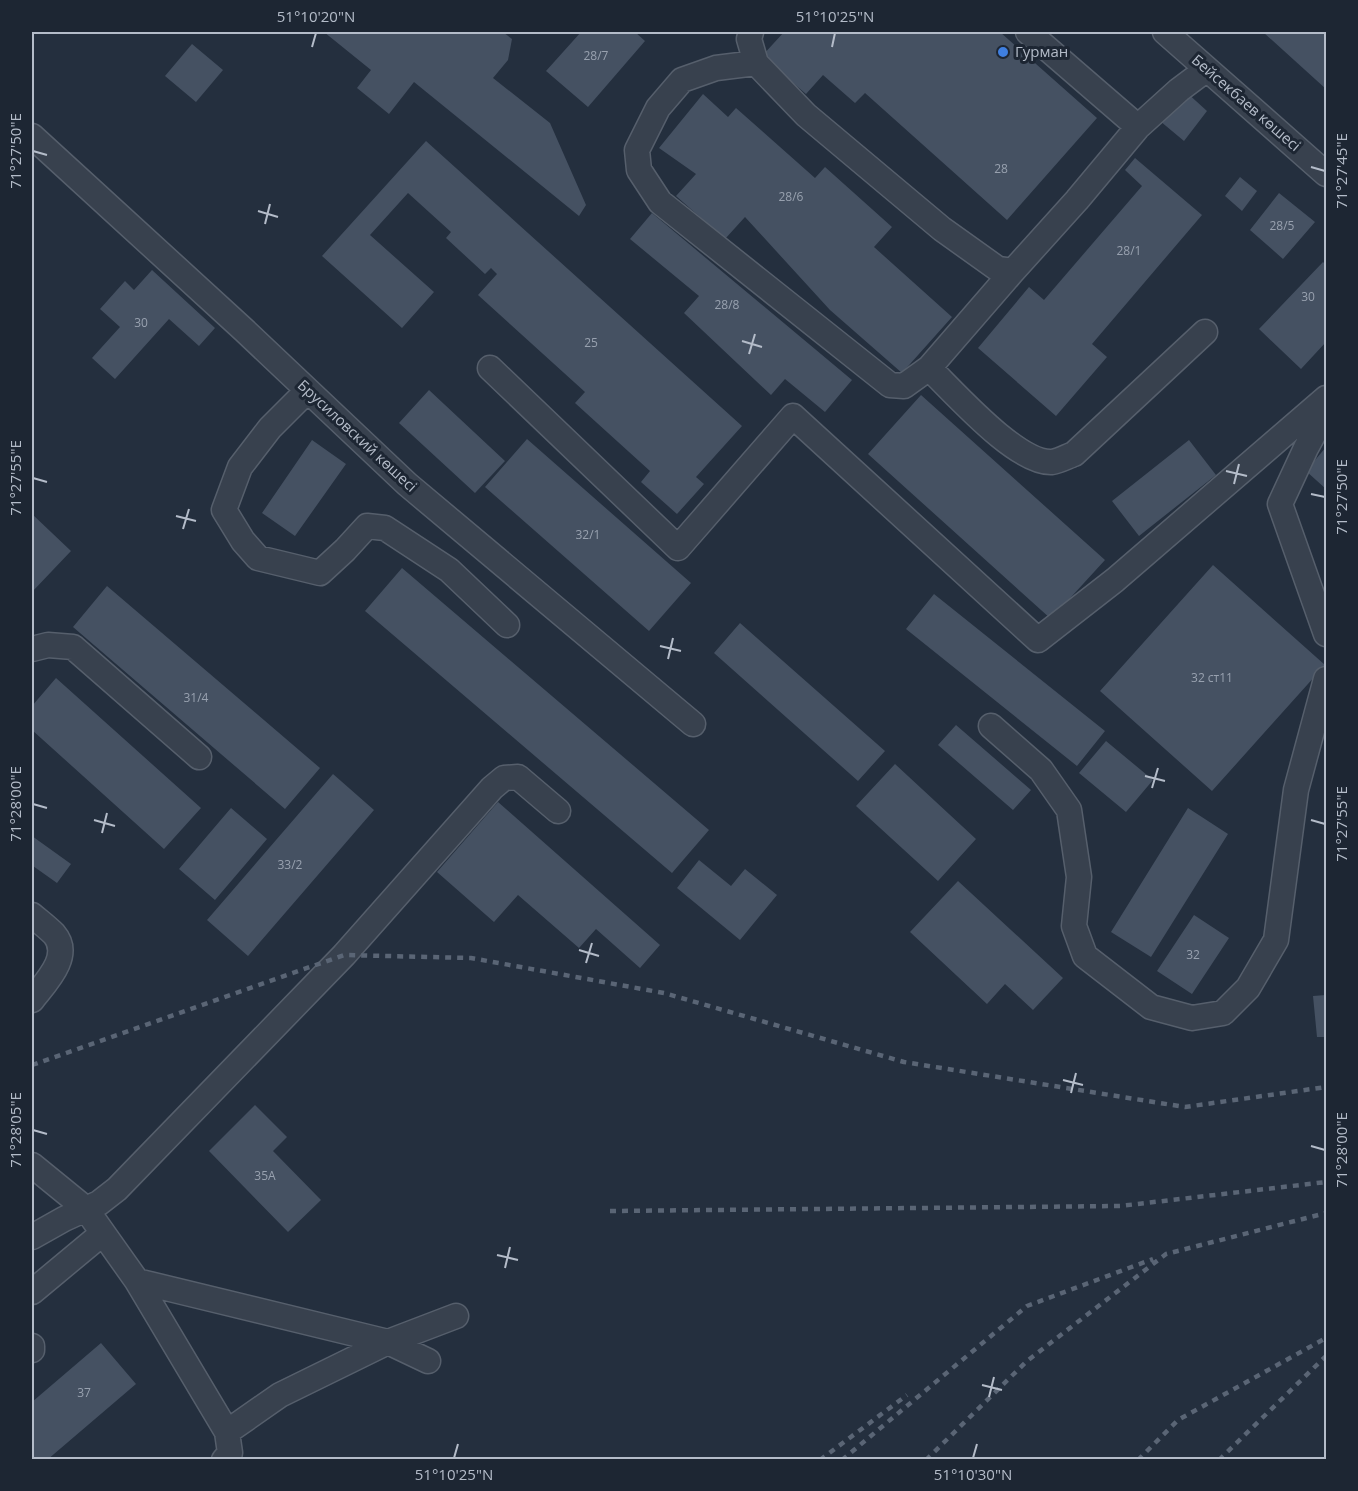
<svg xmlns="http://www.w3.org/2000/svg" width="1358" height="1491" font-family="'Open Sans',sans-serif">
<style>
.building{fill:#455162}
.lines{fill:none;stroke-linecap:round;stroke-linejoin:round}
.minor-casing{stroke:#565f6c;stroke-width:27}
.minor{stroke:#38414e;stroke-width:24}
.rail{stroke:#5a6575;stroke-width:4.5;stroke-dasharray:6 6;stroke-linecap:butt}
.ticks{fill:none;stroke:#b4bcc9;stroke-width:2}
.shop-dot{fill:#3f7fe0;stroke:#1d2633;stroke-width:2}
.labels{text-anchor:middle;stroke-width:6;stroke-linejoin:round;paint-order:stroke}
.number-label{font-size:12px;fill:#98a1af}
.poi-label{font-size:15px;fill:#b4bcc9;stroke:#1d2633;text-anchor:start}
.street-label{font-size:15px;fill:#b4bcc9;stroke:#1d2633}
.neatline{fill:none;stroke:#b4bcc9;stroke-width:2}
.ticks-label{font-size:15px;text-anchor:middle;fill:#b4bcc9}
</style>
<rect width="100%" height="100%" fill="#242f3e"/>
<path class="building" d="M324 32H503L512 39 508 60 493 78 550 123 586 205 579 216 414 82 389 114 357 88 371 70Z
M581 32H635L645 41 588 107 546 71Z
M784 32H1000L1097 118 1007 220 865 93 855 103 823 75 806 94 762 56Z
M1263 32H1326V89Z
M192 44 223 70 196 102 165 76Z
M1185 91 1207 111 1184 141 1160 121Z
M703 94 728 117 736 108 815 178 825 167 892 227 874 247 952 317 902 373 830 310 745 217 725 239 676 196 696 174 659 148Z
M426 141 742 426 696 477 704 484 677 514 641 482 650 471 575 403 585 392 478 295 497 274 491 268 485 274 446 238 451 232 408 193 370 235 434 292 402 328 322 256Z
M1135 158 1202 215 1092 344 1107 357 1056 416 978 348 1029 287 1044 300 1142 186 1125 170Z
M1240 177 1257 191 1242 211 1225 196Z
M1279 193 1315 222 1283 259 1250 230Z
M652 213 852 380 825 412 785 379 771 395 684 313 699 296 630 239Z
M1323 262 1326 265V342L1301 369 1259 329Z
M152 270 215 328 199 346 169 319 115 379 92 358 120 327 100 309 125 281 134 290Z
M429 390 505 461 475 493 399 423Z
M921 395 1105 560 1051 619 868 454Z
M527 439 691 583 649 631 485 487Z
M312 440 346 464 295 536 262 513Z
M1189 440 1216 475 1139 536 1112 501Z
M1326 447V489L1306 471Z
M32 514 71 551 32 592Z
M1213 565 1325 665 1212 791 1100 691Z
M402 568 709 830 672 873 365 611Z
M107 586 320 768 285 809 73 627Z
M934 594 1105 731 1077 766 906 629Z
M740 623 885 751 858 781 714 653Z
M56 678 201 808 164 849 32 730V706Z
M956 725 1031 790 1013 810 938 745Z
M1106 741 1153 780 1126 812 1079 773Z
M895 764 976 839 938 881 856 806Z
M333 774 374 810 248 956 207 920Z
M498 802 660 945 640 968 596 929 579 948 518 895 494 922 437 872Z
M231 808 267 839 215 900 179 869Z
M1188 808 1228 834 1151 957 1111 932Z
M32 836 71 864 57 883 33 866 32 868Z
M699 860 731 886 745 869 777 895 740 940 677 888Z
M958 881 1063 978 1033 1010 1005 984 987 1004 910 932Z
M1194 915 1229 938 1192 994 1157 971Z
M1326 995V1037H1317L1313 996Z
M255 1105 287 1137 273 1151 321 1200 288 1232 209 1151Z
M101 1343 136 1384 47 1460H32V1402Z"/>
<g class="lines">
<defs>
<path id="minor" d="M751 32 749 39 756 63
M1028 32 1138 127
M1165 32 1326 174
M32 136 244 330 407 484 693 724
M1013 271 929 368 904 386 890 385 660 202 639 170 637 150 658 108 682 80 716 68 756 63 806 115 942 229 998 269 1013 271 1077 200 1138 127 1179 90 1207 69
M490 368 678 548 793 416 1038 640 1115 580 1326 398
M929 368C955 393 1017 464 1052 462 1059 461 1068 456 1074 454L1205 332
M307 391 270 428 240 467 224 510 243 541 258 558 320 573 345 550 367 526 385 528 449 570 507 625
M1326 411 1306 448 1280 504 1326 634
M32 649 48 645 73 647 199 757
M991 726 1041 770 1069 810 1079 877 1074 926 1085 956 1151 1007 1192 1018 1223 1013 1248 988 1276 940 1296 790 1326 679
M32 915C39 921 47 927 54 934 73 956 45 983 32 1000
M32 1165 86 1209 137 1281 227 1432 230 1453 224 1460
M32 1237 64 1219 99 1203 117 1189 344 955 492 788 504 778 518 777 558 811
M137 1281 388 1342 428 1361
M32 1292 103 1233
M32 1346V1350
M227 1432 280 1395 388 1342 456 1316"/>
</defs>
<use href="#minor" class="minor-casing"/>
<use href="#minor" class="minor"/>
<path class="rail" d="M32 1065 344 955 471 958 664 993 904 1062 1185 1107 1326 1087
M610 1211 1120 1206 1326 1182
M820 1460 907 1395
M842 1460 1027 1306 1153 1259
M926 1460 1027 1361 1166 1254 1326 1213
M1138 1460 1178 1420 1326 1338
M1219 1460 1326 1356"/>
</g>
<path class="ticks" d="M312 47 316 33M832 47 835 33M33 151 47 155M1311 167 1325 171M258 211 278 217M265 224 270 204M742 341 762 347M749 354 755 334M1226 471 1247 476M33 478 47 482M1234 484 1239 464M1311 494 1325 497M176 516 196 521M183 529 189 509M660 646 681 651M668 659 673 638M1145 776 1165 781M1152 788 1158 768M33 804 47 808M94 820 115 826M1311 820 1325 824M102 833 107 813M579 950 599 956M586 963 592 943M1063 1080 1083 1085M1071 1093 1076 1073M33 1130 47 1134M1311 1146 1325 1150M497 1255 518 1260M505 1268 510 1247M982 1385 1002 1390M989 1397 994 1377M454 1458 458 1444M973 1458 977 1444"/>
<circle class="shop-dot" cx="1003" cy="52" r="6"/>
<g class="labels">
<g class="number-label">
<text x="596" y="60">28/7</text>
<text x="1001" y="173">28</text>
<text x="791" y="201">28/6</text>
<text x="1282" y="230">28/5</text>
<text x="1129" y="255">28/1</text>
<text x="1308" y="301">30</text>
<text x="727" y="309">28/8</text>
<text x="141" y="327">30</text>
<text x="591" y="347">25</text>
<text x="588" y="539">32/1</text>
<text x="1212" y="682">32 ст11</text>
<text x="196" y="702">31/4</text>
<text x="290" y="869">33/2</text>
<text x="1193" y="959">32</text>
<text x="265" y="1180">35А</text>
<text x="84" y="1397">37</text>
</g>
<g class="poi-label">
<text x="1015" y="57">Гурман</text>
</g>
<g class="street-label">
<text transform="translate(1246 103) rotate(41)" y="5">Бейсекбаев көшесі</text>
<text transform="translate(357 436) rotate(43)" y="5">Брусиловский көшесі</text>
</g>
</g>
<rect width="1358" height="1491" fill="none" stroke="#1d2633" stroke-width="66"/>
<rect x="33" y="33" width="1292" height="1425" class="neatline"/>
<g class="ticks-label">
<text x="316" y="22">51°10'20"N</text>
<text x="835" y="22">51°10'25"N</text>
<text transform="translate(16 151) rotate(-90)" y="5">71°27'50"E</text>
<text transform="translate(1342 171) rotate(-90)" y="5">71°27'45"E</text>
<text transform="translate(16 478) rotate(-90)" y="5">71°27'55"E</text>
<text transform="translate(1342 497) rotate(-90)" y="5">71°27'50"E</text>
<text transform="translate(16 804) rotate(-90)" y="5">71°28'00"E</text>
<text transform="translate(1342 824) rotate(-90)" y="5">71°27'55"E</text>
<text transform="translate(16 1130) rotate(-90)" y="5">71°28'05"E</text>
<text transform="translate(1342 1150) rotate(-90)" y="5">71°28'00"E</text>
<text x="454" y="1480">51°10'25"N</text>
<text x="973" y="1480">51°10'30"N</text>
</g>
</svg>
